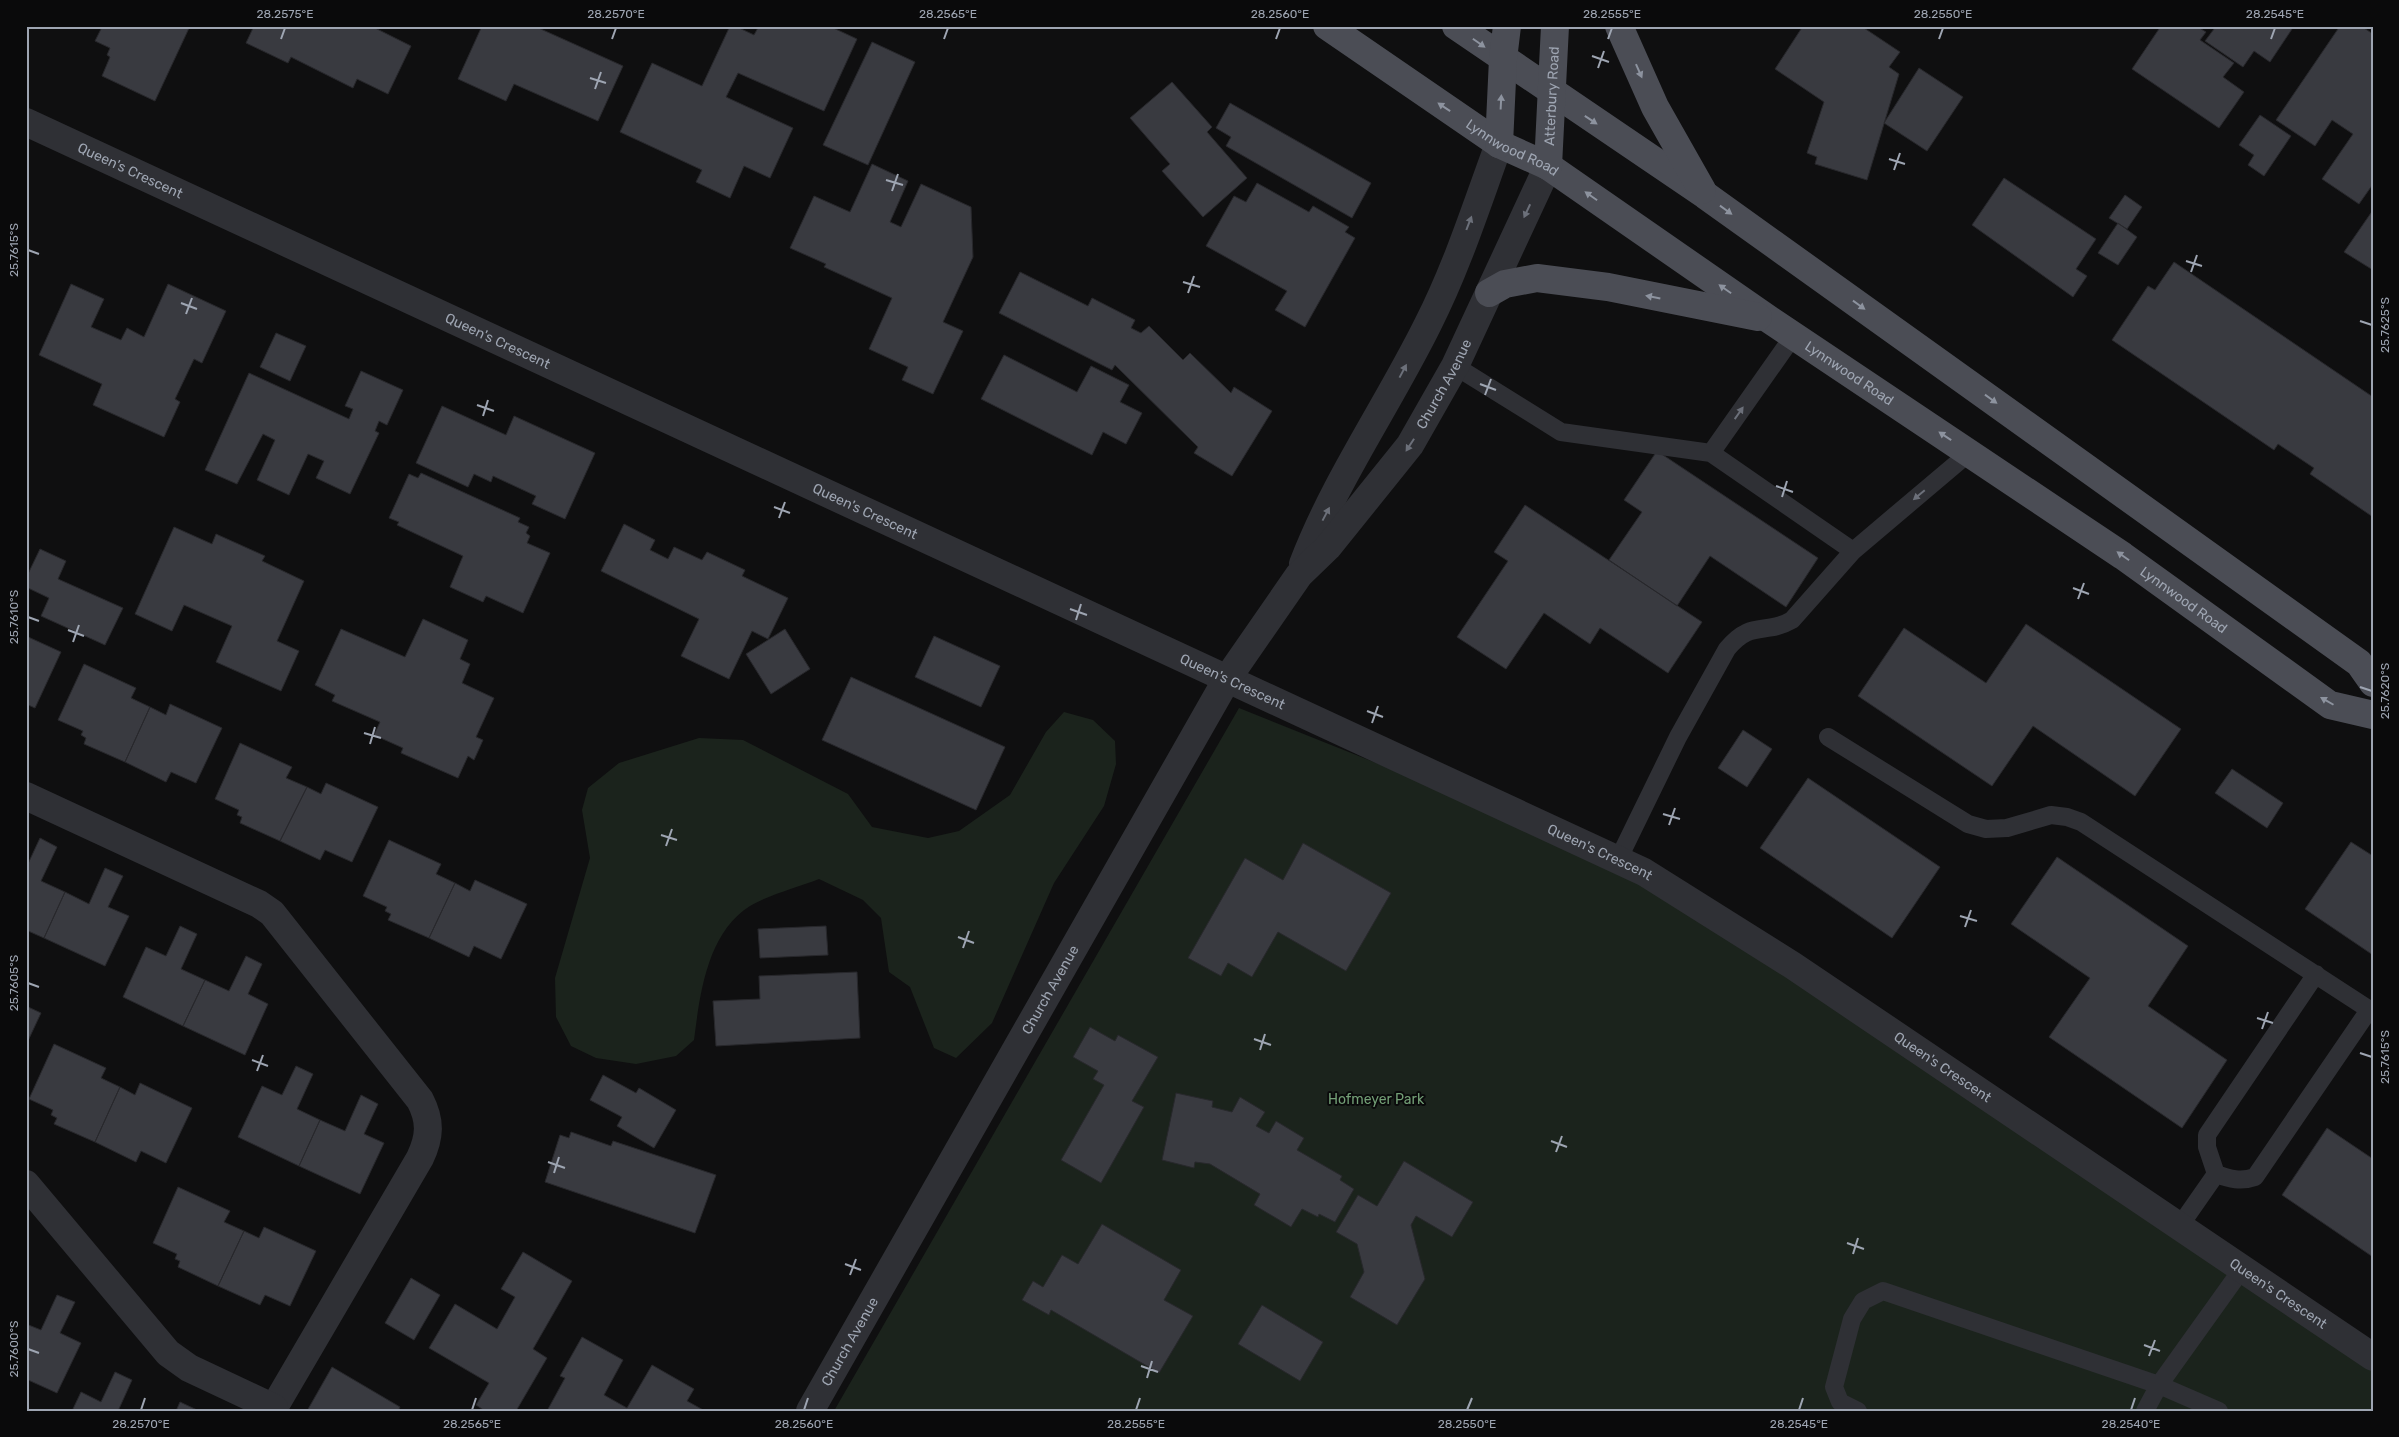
<svg xmlns="http://www.w3.org/2000/svg" width="2399" height="1437" font-family="Rubik,sans-serif">
<style>
.green{fill:#1b231c}
.building{fill:#393a40;stroke:#28282c}
.lines{fill:none;stroke-linecap:round;stroke-linejoin:round}
.service{stroke:#2f3035;stroke-width:18}
.minor{stroke:#2f3035;stroke-width:28}
.primary{stroke:#4b4d55;stroke-width:28}
.oneway{fill:#8d939f}
.oneway2{fill:#6c707a}
.ticks{fill:none;stroke:#9ea5b2;stroke-width:2}
.labels{text-anchor:middle;stroke-width:4;stroke-linejoin:round;paint-order:stroke}
.street-label{font-size:14px;fill:#9ea5b2;stroke:#0a0a0b}
.park-label{font-size:14px;fill:#739f76;stroke:#0a0a0b}
.neatline{fill:none;stroke:#9ea5b2;stroke-width:2}
.ticks-label{font-size:12px;text-anchor:middle;fill:#9ea5b2}
</style>
<rect width="100%" height="100%" fill="#0f0f10"/>
<path class="green" d="M1239 708 1618 860 2373 1354V1411H834Z
M1064 712 1093 720 1115 741 1116 764 1104 806 1054 883 992 1023 956 1058 934 1048 910 987 889 972 881 918 863 900 819 879C799 887 768 895 750 906 707 933 700 994 694 1040L676 1056 636 1064 596 1058 571 1046 556 1017 555 978 590 858 582 810 588 788 619 763 699 738 743 740 848 794 872 827 928 838 959 831 1010 795 1046 732Z"/>
<path class="building" d="M99 26H190L155 101 102 76 110 57 107 55 110 48 95 41 102 27Z
M254 26H371L411 46 388 94 357 79 353 88 291 57 288 63 246 43Z
M482 26H534L623 66 598 121 514 84 506 101 458 79Z
M730 26H735L754 35 759 26H829L857 39 824 111 738 73 726 97 793 128 770 178 744 166 730 198 696 182 702 170 620 132 652 63 702 86Z
M1803 26H1861L1900 52 1889 67 1899 74 1867 180 1815 164 1817 157 1807 153 1824 102 1775 69Z
M2161 26H2196L2206 32 2200 40 2234 63 2223 77 2244 92 2219 128 2132 69Z
M2210 26H2294L2270 62 2254 51 2243 67 2205 41 2214 29Z
M2340 26H2361L2373 34V184L2359 204 2322 179 2353 134 2332 120 2315 146 2276 120Z
M872 42 915 62 868 165 823 145Z
M1919 68 1963 97 1927 151 1884 123Z
M1172 82 1212 127 1207 132 1247 178 1203 217 1162 171 1170 164 1130 118Z
M1230 103 1371 183 1352 218 1226 146 1231 137 1216 128Z
M2260 115 2291 136 2264 176 2248 165 2254 155 2239 145Z
M872 164 908 181 890 222 901 227 921 184 971 207 973 257 943 322 963 331 933 394 902 380 908 367 869 349 892 298 824 267 826 264 790 248 814 196 850 212Z
M2004 178 2096 239 2076 269 2087 276 2073 297 1972 225Z
M1257 183 1309 212 1313 206 1349 227 1345 232 1355 238 1305 327 1275 310 1287 291 1206 246 1234 196 1246 202Z
M2125 195 2142 207 2127 229 2109 218Z
M2373 210V270L2344 252Z
M2118 223 2137 237 2118 265 2098 253Z
M2174 262 2373 397V517L2310 474 2314 468 2278 444 2274 450 2112 340 2148 286 2155 290Z
M1020 272 1088 306 1092 298 1135 320 1131 328 1141 333 1149 326 1183 360 1190 353 1231 393 1234 387 1272 411 1232 476 1194 453 1198 447 1115 365 1112 370 999 313Z
M71 284 104 299 91 327 121 340 127 328 144 337 168 284 226 311 202 363 194 359 175 399 180 402 164 437 93 405 102 384 39 355Z
M276 333 306 346 290 381 260 367Z
M1004 355 1077 392 1091 366 1129 385 1120 402 1142 413 1126 444 1103 432 1092 455 981 399Z
M361 371 403 390 387 425 379 421 375 431 379 433 350 494 316 478 324 461 308 454 289 495 257 480 275 440 263 434 237 484 205 470 249 373 349 419 353 409 345 406Z
M442 406 506 435 514 416 595 453 565 519 532 504 536 496 493 476 491 482 474 474 468 487 416 463Z
M1657 451 1818 558 1786 607 1710 556 1677 606 1609 560 1642 512 1624 500Z
M421 473 520 518 518 522 529 527 526 533 530 536 527 543 550 553 523 613 486 596 483 602 450 587 463 556 397 525 399 522 389 518 409 474 418 478Z
M1525 505 1702 622 1668 673 1600 628 1590 644 1544 613 1506 669 1457 637 1508 561 1494 552Z
M624 524 655 540 650 550 668 559 674 547 702 560 707 552 745 570 742 576 788 598 768 639 752 631 729 679 681 656 699 619 601 571Z
M174 527 212 544 216 534 265 556 262 561 304 581 277 641 299 651 281 691 216 662 232 626 184 605 172 631 135 614Z
M40 549 66 561 58 579 123 608 105 645 41 616 49 598 26 587V578Z
M423 619 468 640 460 659 470 664 462 683 494 698 476 737 483 740 474 760 468 756 458 778 401 753 403 748 374 735 380 722 332 701 335 695 315 685 341 629 405 657Z
M2026 624 2181 729 2135 796 2033 726 1992 786 1858 696 1904 628 1986 683Z
M785 629 810 669 771 694 746 654Z
M26 636 61 652 35 708 26 704Z
M934 636 1000 666 981 707 915 677Z
M84 664 136 688 131 698 150 707 125 762 84 744 86 738 81 735 83 731 58 720Z
M851 677 1005 747 976 810 822 740Z
M170 704 222 728 196 783 171 772 166 782 125 762 150 707 166 715Z
M1743 730 1772 749 1747 787 1718 768Z
M240 743 292 767 286 778 307 787 280 841 240 823 242 817 237 815 239 810 215 799Z
M2232 769 2283 803 2267 828 2215 793Z
M1808 778 1940 867 1892 938 1760 848Z
M326 783 378 807 352 862 325 850 320 860 280 841 307 787 321 794Z
M40 838 57 847 41 881 65 892 44 938 26 930V868Z
M389 840 441 864 436 874 455 883 429 938 388 920 391 914 385 911 387 907 363 896Z
M2351 842 2373 856V955L2305 909Z
M1303 843 1391 893 1346 971 1278 932 1252 977 1228 963 1221 976 1188 958 1245 858 1283 880Z
M2057 857 2188 946 2148 1006 2227 1060 2182 1128 2049 1037 2090 978 2011 924Z
M105 868 123 876 108 907 129 916 105 966 44 938 65 892 89 904Z
M475 880 527 904 501 959 474 946 469 957 429 938 455 883 470 891Z
M180 926 197 934 181 969 205 980 183 1026 123 997 146 947 166 956Z
M826 926 828 955 760 958 758 929Z
M246 956 262 964 248 994 268 1004 245 1055 183 1026 205 980 229 991Z
M857 972 860 1038 716 1046 713 1001 760 999 759 976Z
M26 1006 41 1013 26 1045Z
M1090 1027 1115 1041 1118 1035 1158 1057 1132 1101 1144 1107 1101 1183 1061 1160 1104 1085 1093 1079 1098 1071 1073 1057Z
M54 1044 106 1068 101 1078 120 1087 95 1142 54 1124 57 1118 51 1115 53 1110 29 1099Z
M296 1066 313 1074 297 1109 320 1120 299 1166 238 1137 262 1086 282 1095Z
M603 1075 636 1093 639 1088 676 1110 654 1148 617 1126 622 1117 590 1100Z
M140 1083 192 1108 166 1163 141 1151 136 1162 95 1142 120 1087 135 1095Z
M1176 1093 1213 1101 1212 1107 1232 1112 1240 1097 1265 1112 1256 1126 1269 1133 1276 1121 1304 1138 1297 1150 1342 1176 1340 1180 1354 1189 1335 1222 1319 1214 1318 1217 1302 1209 1291 1227 1254 1205 1260 1194 1210 1164 1195 1162 1194 1168 1162 1160Z
M361 1095 378 1104 364 1134 384 1143 360 1194 299 1166 320 1120 345 1131Z
M2327 1128 2373 1159V1257L2282 1195Z
M571 1132 611 1146 613 1141 716 1175 695 1233 545 1182 560 1135 569 1138Z
M1404 1161 1473 1202 1452 1237 1416 1216 1411 1225 1425 1279 1397 1325 1350 1297 1364 1272 1357 1244 1336 1232 1358 1195 1377 1206Z
M178 1187 230 1211 224 1222 244 1231 218 1286 178 1267 180 1261 175 1259 177 1254 153 1243Z
M1102 1224 1181 1270 1164 1300 1193 1316 1159 1373 1051 1310 1049 1315 1022 1300 1033 1281 1043 1287 1062 1255 1078 1264Z
M264 1227 316 1251 290 1306 265 1295 260 1305 218 1286 244 1231 259 1238Z
M523 1252 572 1281 533 1349 547 1358 516 1411H485L476 1405 489 1383 429 1348 455 1304 497 1329 515 1297 501 1289Z
M411 1278 440 1295 414 1340 385 1323Z
M57 1295 75 1302 60 1333 81 1343 57 1393 26 1379V1324L41 1330Z
M1262 1305 1323 1342 1300 1381 1238 1344Z
M582 1337 623 1360 604 1395 627 1408 652 1365 694 1389 687 1401 705 1411H547L565 1378 560 1376Z
M332 1367 400 1407 398 1411H307Z
M115 1372 132 1380 118 1411H72L81 1392 101 1402Z
M180 1402 197 1410 196 1411H176Z"/>
<g class="lines">
<path class="service" d="M1455 366 1561 432 1711 453 1853 551
M1711 453 1794 335
M1828 737 1968 824 1986 829 2007 828 2051 815 2067 817 2081 822 2373 1012
M1618 860 1678 737 1727 649C1752 619 1764 636 1792 620L1853 551 1969 453
M2216 1174C2230 1179 2241 1182 2255 1177L2369 1010
M2216 1174 2207 1147V1135L2316 974
M2179 1227 2216 1174
M1858 1411 1840 1402 1834 1387 1852 1319 1863 1301 1883 1291 2159 1385 2219 1411
M2145 1411 2159 1385 2242 1269"/>
<g class="minor">
<path id="s1" d="M26 122 1644 872 1792 965 2373 1357"/>
<path d="M1303 564C1335 480 1388 405 1428 324 1457 267 1477 204 1499 144"/>
<path d="M26 796 259 904 272 913 420 1100C431 1121 430 1137 420 1158L272 1411"/>
<path d="M26 1184 168 1353 189 1368 274 1408"/>
<path id="s2" d="M810 1411 1227 679 1299 575 1328 547 1410 445 1455 366 1548 166"/>
</g>
<g class="primary">
<path id="s3" d="M1327 26 1499 144 1548 166 1770 320 2123 556 2330 705 2373 715"/>
<path d="M1456 26 1705 195 2359 663 2373 683"/>
<path d="M1619 26 1655 107 1702 190"/>
<path d="M1499 144 1503 59 1507 26"/>
<path id="s4" d="M1548 166 1555 26"/>
<path d="M1489 293 1505 284 1537 278 1608 287 1758 317"/>
</g>
</g>
<defs><path id="oneway-solid" d="M-6-.8H1V-3.2L6.5 0L1 3.2V.8H-6Z" transform="scale(1.25)"/></defs>
<g class="oneway">
<use href="#oneway-solid" transform="translate(1479 43) rotate(35)"/>
<use href="#oneway-solid" transform="translate(1639 71) rotate(66)"/>
<use href="#oneway-solid" transform="translate(1501 102) rotate(-87)"/>
<use href="#oneway-solid" transform="translate(1444 107) rotate(-146)"/>
<use href="#oneway-solid" transform="translate(1591 120) rotate(34)"/>
<use href="#oneway-solid" transform="translate(1591 196) rotate(-145)"/>
<use href="#oneway-solid" transform="translate(1726 210) rotate(36)"/>
<use href="#oneway-solid" transform="translate(1725 289) rotate(-145)"/>
<use href="#oneway-solid" transform="translate(1653 297) rotate(-169)"/>
<use href="#oneway-solid" transform="translate(1859 305) rotate(36)"/>
<use href="#oneway-solid" transform="translate(1991 399) rotate(36)"/>
<use href="#oneway-solid" transform="translate(1945 436) rotate(-146)"/>
<use href="#oneway-solid" transform="translate(2123 556) rotate(-145)"/>
<use href="#oneway-solid" transform="translate(2327 701) rotate(-150)"/>
</g>
<g class="oneway2">
<use href="#oneway-solid" transform="translate(1527 211) rotate(115)"/>
<use href="#oneway-solid" transform="translate(1469 223) rotate(-69)"/>
<use href="#oneway-solid" transform="translate(1403 371) rotate(-62)"/>
<use href="#oneway-solid" transform="translate(1739 413) rotate(-55)"/>
<use href="#oneway-solid" transform="translate(1410 445) rotate(123)"/>
<use href="#oneway-solid" transform="translate(1919 495) rotate(140)"/>
<use href="#oneway-solid" transform="translate(1326 514) rotate(-62)"/>
</g>
<path class="ticks" d="M281 39 285 28M612 39 616 28M944 39 948 28M1276 39 1280 28M1608 39 1612 28M1939 39 1943 28M2271 39 2275 28M1592 56 1609 62M1598 68 1604 51M590 78 606 83M595 89 601 72M1889 159 1905 164M1894 170 1900 153M886 180 903 185M892 191 898 174M28 250 39 254M2186 261 2202 266M2191 272 2197 255M1183 282 1200 287M1188 293 1194 276M181 303 197 309M186 314 192 298M2360 321 2372 325M1480 384 1496 390M1485 395 1491 379M477 405 494 411M483 416 488 400M1776 486 1793 492M1782 497 1787 481M774 507 790 513M779 518 785 502M2073 588 2089 594M2078 599 2084 583M1070 609 1087 615M28 617 39 621M1076 620 1081 604M68 630 84 636M73 642 79 625M2360 687 2372 691M1367 711 1383 717M1372 723 1378 706M364 733 381 738M370 744 375 727M1663 814 1680 819M1669 825 1675 808M661 835 677 840M666 846 672 829M1960 916 1977 921M1965 927 1971 910M958 937 974 943M963 948 969 931M28 983 39 987M2257 1018 2273 1023M2262 1029 2268 1012M1254 1039 1271 1045M1260 1050 1265 1034M2360 1053 2372 1057M252 1060 268 1066M257 1071 263 1055M1551 1141 1567 1147M1556 1152 1562 1136M548 1162 565 1168M554 1173 559 1157M1847 1243 1864 1249M1853 1254 1858 1238M845 1264 861 1270M850 1275 856 1259M2144 1345 2160 1351M28 1349 39 1353M2149 1356 2155 1340M1141 1366 1158 1372M1147 1378 1152 1361M141 1410 145 1398M472 1410 476 1398M804 1410 808 1398M1136 1410 1140 1398M1467 1410 1472 1398M1799 1410 1803 1398M2131 1410 2135 1398"/>
<g class="labels">
<g class="street-label">
<text dy="5" stroke="none"><textPath href="#s4" startOffset="70">Atterbury Road</textPath></text>
<text dy="5" stroke="none"><textPath href="#s3" startOffset="222">Lynnwood Road</textPath></text>
<text dy="5" stroke="none"><textPath href="#s1" startOffset="115">Queen's Crescent</textPath></text>
<text dy="5" stroke="none"><textPath href="#s1" startOffset="520">Queen's Crescent</textPath></text>
<text dy="5" stroke="none"><textPath href="#s3" startOffset="628">Lynnwood Road</textPath></text>
<text dy="5" stroke="none"><textPath href="#s2" startOffset="1210">Church Avenue</textPath></text>
<text dy="5" stroke="none"><textPath href="#s1" startOffset="925">Queen's Crescent</textPath></text>
<text dy="5" stroke="none"><textPath href="#s3" startOffset="1032">Lynnwood Road</textPath></text>
<text dy="5" stroke="none"><textPath href="#s1" startOffset="1330">Queen's Crescent</textPath></text>
<text dy="5" stroke="none"><textPath href="#s1" startOffset="1735">Queen's Crescent</textPath></text>
<text dy="5" stroke="none"><textPath href="#s2" startOffset="485">Church Avenue</textPath></text>
<text dy="5" stroke="none"><textPath href="#s1" startOffset="2140">Queen's Crescent</textPath></text>
<text dy="5" stroke="none"><textPath href="#s1" startOffset="2545">Queen's Crescent</textPath></text>
<text dy="5" stroke="none"><textPath href="#s2" startOffset="80">Church Avenue</textPath></text>
</g>
<g class="park-label">
<text x="1376" y="1104">Hofmeyer Park</text>
</g>
</g>
<rect width="2399" height="1437" fill="none" stroke="#0a0a0b" stroke-width="55"/>
<rect x="28" y="28" width="2344" height="1382" class="neatline"/>
<g class="ticks-label">
<text x="285" y="18">28.2575°E</text>
<text x="616" y="18">28.2570°E</text>
<text x="948" y="18">28.2565°E</text>
<text x="1280" y="18">28.2560°E</text>
<text x="1612" y="18">28.2555°E</text>
<text x="1943" y="18">28.2550°E</text>
<text x="2275" y="18">28.2545°E</text>
<text transform="translate(14 250) rotate(-90)" y="4">25.7615°S</text>
<text transform="translate(2385 325) rotate(-90)" y="4">25.7625°S</text>
<text transform="translate(14 617) rotate(-90)" y="4">25.7610°S</text>
<text transform="translate(2385 691) rotate(-90)" y="4">25.7620°S</text>
<text transform="translate(14 983) rotate(-90)" y="4">25.7605°S</text>
<text transform="translate(2385 1057) rotate(-90)" y="4">25.7615°S</text>
<text transform="translate(14 1349) rotate(-90)" y="4">25.7600°S</text>
<text x="141" y="1428">28.2570°E</text>
<text x="472" y="1428">28.2565°E</text>
<text x="804" y="1428">28.2560°E</text>
<text x="1136" y="1428">28.2555°E</text>
<text x="1467" y="1428">28.2550°E</text>
<text x="1799" y="1428">28.2545°E</text>
<text x="2131" y="1428">28.2540°E</text>
</g>
</svg>
